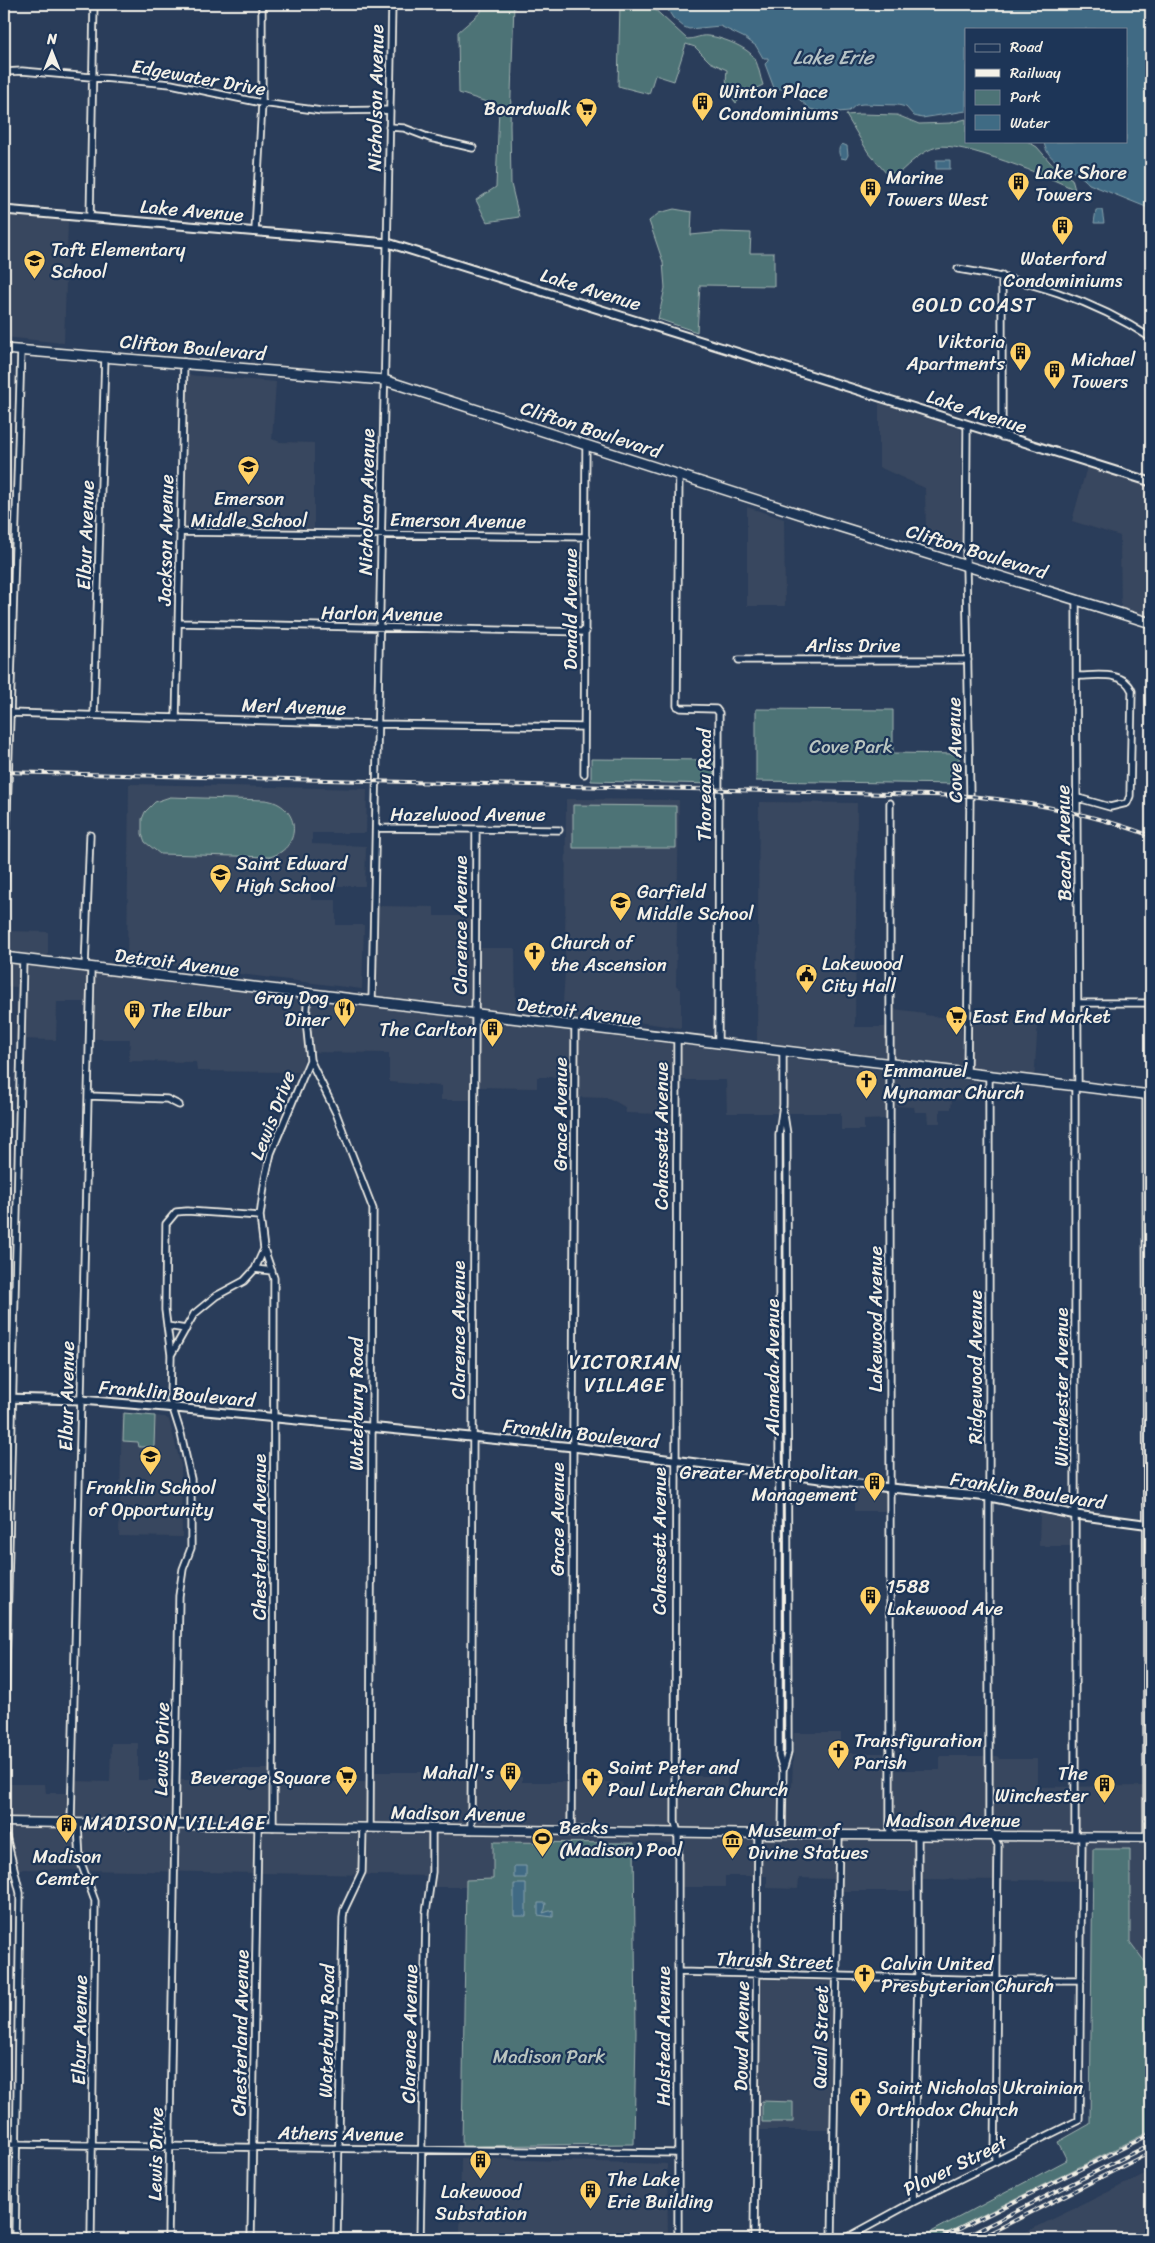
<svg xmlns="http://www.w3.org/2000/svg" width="1155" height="2243" font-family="Sriracha,sans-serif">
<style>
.built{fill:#39475e}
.green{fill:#4d7376;stroke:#a0b2af}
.water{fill:#3f6b84;stroke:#87a1ac}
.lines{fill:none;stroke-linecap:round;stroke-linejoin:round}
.minor-casing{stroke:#f4f1e8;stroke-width:9}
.tertiary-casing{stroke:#f4f1e8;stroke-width:11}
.secondary-casing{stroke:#f4f1e8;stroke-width:11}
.primary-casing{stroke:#f4f1e8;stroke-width:12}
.minor{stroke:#1d3557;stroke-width:5.5}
.tertiary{stroke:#1d3557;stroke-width:7}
.secondary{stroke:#1d3557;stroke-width:8}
.primary{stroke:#1d3557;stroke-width:9}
.rail-casing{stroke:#f4f1e8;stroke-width:4}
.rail{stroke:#1d3557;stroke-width:2;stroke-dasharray:5.5;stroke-linecap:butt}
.labels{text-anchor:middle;stroke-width:4.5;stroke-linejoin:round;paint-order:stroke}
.street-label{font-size:19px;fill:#f4f1e8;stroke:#1d3557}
.poi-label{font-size:19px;fill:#f4f1e8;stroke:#1d3557;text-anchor:start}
.park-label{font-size:19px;fill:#bac5c0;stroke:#1d3557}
.water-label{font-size:20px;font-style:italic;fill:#b5c2c5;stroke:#1d3557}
.neighbourhood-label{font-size:20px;letter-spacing:1px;fill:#f4f1e8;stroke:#1d3557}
</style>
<rect width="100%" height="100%" fill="#2a3d5a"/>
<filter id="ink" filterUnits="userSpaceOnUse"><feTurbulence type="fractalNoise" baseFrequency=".02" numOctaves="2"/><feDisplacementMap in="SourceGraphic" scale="10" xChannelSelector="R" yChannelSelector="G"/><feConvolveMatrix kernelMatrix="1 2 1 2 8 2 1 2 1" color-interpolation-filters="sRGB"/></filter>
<g filter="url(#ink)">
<path class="built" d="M4 215 68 221 64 343 4 337Z
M188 375 276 382 272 439 280 442 314 443V530L183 529Z
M879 403 961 429V551L923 539 926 527 925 488 879 467Z
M1088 463 1151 482 1149 623 1121 613 1120 536 1072 521Z
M747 507 784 519 785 606H747Z
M129 784 367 789 366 833H312V844L366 846 365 886H311V900H336V925H364L362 989 127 960Z
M566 799 679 800 676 985 681 991V1028L587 1015 586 1020 562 1017 565 972Z
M759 802 857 803 855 1027H894V1009L925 1013V1015L962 1020V1066L757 1041Z
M378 906 434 907V916H478V948H515L516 1025 983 1082 984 1099H952L951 1109H940V1123H928L927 1112H915L914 1107 887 1106V1119L864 1120V1130H841V1113H727L726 1080H669V1114L626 1113 625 1107 609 1098 572 1097 571 1077H537V1088L479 1087V1100H441V1086L389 1082V1053L305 1052 301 1072 197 1071 196 1062 129 1061 130 1039H85V1002H57L56 1040 16 1039 17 987 4 986V910H6V931L48 932V956L376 995Z
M1038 1020 1034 1082 967 1074 968 1022Z
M122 1413 165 1417 169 1420 181 1466 182 1537 119 1536Z
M854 1489 887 1493 886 1511H854Z
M1040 1513 1072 1519V1546H1039Z
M794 1733H841V1753H892V1770H940V1756H998L999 1759H1037V1787L1148 1786V1794H1151V1970L1130 1942 1129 1849H1093V1881L922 1879 921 1891H836L835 1879 799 1878 798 1889 767 1888V1876H725V1887H680V1843L494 1842 493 1880H466V1887H432L433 1876 19 1869V1875H4V1776L5 1784H45L46 1793H73L74 1781 110 1782 111 1743H138V1780H218L225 1777 226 1769H275V1782H368V1772H421V1777H522V1782H622L623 1786H671V1776H727V1787H792Z
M758 1977 833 1978 832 2130H757Z
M461 2158 667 2164 668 2239H460Z
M1151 2171V2239H1012Z"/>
<path class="green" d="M481 4H514L510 124 511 184 519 217 487 222 476 200 496 187 499 106 459 93 458 32 481 12Z
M620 4H649L687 39C693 39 697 37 702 36 715 34 749 47 755 59 759 67 760 77 763 85L744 94 736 103C727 91 725 85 727 70L710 62 695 47 686 44 674 81 655 75 649 94 618 86Z
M860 114 897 115 919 124 950 123 966 119V141H1027L1037 147 1056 169 1072 179 1075 190C1053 178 958 140 937 147 922 151 910 163 899 173H886L868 152 846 115Z
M674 209 692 212 691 235 722 232 751 233 750 253H774V286L700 285 697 332 658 319 665 288 663 262 649 221 659 213Z
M756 709 893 710V753L959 754 960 784 756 781Z
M591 759 714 760V784L591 781Z
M170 797 265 800C300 804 304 847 270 857L160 854 145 842 142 834V819L145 812 155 802Z
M573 805 676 806V848H573Z
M782 1135H785V1291H782Z
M782 1300H785V1459H782Z
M124 1413 155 1416 154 1447H139L138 1442 123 1441Z
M782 1490H785V1626H782Z
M782 1635H784L785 1754H782Z
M493 1842 634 1843 636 2033 634 2144 462 2146 466 1880 493 1879Z
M1093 1849H1130V1942L1151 1970V2131L935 2239H918L1067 2160 1058 2142 1090 2124Z
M762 2101 793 2102V2122H762Z"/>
<path class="water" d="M664 4H1151V209L1089 184C1077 169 1047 165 1044 142L1126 141V29H966V111L922 118 914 116 906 107 898 105 863 104 856 105 849 111 826 113 810 109 789 90 774 88 765 64 768 61V58H763L756 46 745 38 720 26 689 29 684 27 673 18Z
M842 144 847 146 848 155 846 159 841 158C838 153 838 148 842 144Z
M936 160H950V169H936Z
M1096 210H1102L1104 223H1094Z
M514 1866H526V1878H514Z
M514 1884H526V1916H514Z
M538 1903H546L545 1909 543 1913 553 1910V1917L538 1915Z"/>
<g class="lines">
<defs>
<path id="minor" d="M4 72 22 71 171 84 262 103 322 111 389 110
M389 127 404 128 430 138 473 148
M90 217 94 4
M255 231 262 103V4
M958 269C1028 280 1092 299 1151 338
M1002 276V437
M967 426 966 565 970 796 967 1074
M679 474 677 706 681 708 716 709 719 713 718 1044
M179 532 586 537
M1076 599 1078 1086
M178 623 586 632
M739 660H968
M1077 676C1095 676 1124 670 1132 691L1130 796 1127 803 1110 807 1078 798
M4 715 10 713 376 724 584 727
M94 715 105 357
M176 718 184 362
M584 774 586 444
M890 803V1835
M376 828 559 830
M4 916 21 350
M85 968 90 835
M308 994 306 1020 310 1060 336 1113 373 1209 370 1828
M372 1002 392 4
M1079 1003H1147
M677 1039 675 1822 678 1833V2239
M989 1076V1828L998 1845 995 2162
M1146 1094 1147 1837
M89 1096 167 1099 179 1105
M264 1249 274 1278 273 1827
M255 1269 272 1271
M167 1326 186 1329
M171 1355 165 1310 166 1224 176 1212 187 1211 260 1216
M4 1755 23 959
M783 1770 788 1752 787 1134 784 1115
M71 1823 91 969
M78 1824 80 1860 95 1901 91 2239
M4 1828 20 1893 15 2239
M471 1830 476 830
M571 1831 575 1027
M782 1834 783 1770 779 1756V1134L783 1105V1052
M1075 1838V1086
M679 1972 997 1980H1081
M4 2144 678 2153
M913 2202 918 1978V1835
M168 2239 179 1596 183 1569 191 1548V1479L181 1434 170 1399 171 1355 194 1314 216 1296 244 1281 255 1269 264 1249 260 1216 265 1179 271 1153 310 1060
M251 2239 258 1827
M337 2239 343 1918 344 1910 362 1872 363 1828
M420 2239 426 1913 432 1872V1829
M754 2239 758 1834
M832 2239 839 1835
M845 2239 913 2202 1079 2120 1082 1838"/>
<path id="tertiary" d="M4 210 388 243 1151 482
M4 1398 81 1400 165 1407 573 1447 890 1488 990 1497 1076 1515 1151 1525"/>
<path id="secondary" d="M4 1822 839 1835 1151 1837"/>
<path id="primary" d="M4 349 384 380 828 523 1151 623
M4 957 1151 1095"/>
</defs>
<use href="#minor" class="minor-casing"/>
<use href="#tertiary" class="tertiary-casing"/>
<use href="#secondary" class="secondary-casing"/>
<use href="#primary" class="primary-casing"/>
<use href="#minor" class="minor"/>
<use href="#tertiary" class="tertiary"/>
<use href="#secondary" class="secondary"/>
<use href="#primary" class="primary"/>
<defs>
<path id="rail" d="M4 772 970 796C1032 802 1093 814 1151 836
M984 2236 1151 2152
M939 2239 1151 2134
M961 2239 1151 2144"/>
</defs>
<use href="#rail" class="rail-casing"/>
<use href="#rail" class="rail"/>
</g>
</g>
<defs>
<symbol id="building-pin" viewBox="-11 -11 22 30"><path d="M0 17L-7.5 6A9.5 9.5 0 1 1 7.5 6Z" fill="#ffd166" stroke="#1d3557"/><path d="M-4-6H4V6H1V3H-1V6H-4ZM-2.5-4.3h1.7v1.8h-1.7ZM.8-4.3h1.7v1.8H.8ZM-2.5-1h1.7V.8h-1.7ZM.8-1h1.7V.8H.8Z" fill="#111"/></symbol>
<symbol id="supermarket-pin" viewBox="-11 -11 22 30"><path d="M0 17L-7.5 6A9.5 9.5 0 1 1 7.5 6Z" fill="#ffd166" stroke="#1d3557"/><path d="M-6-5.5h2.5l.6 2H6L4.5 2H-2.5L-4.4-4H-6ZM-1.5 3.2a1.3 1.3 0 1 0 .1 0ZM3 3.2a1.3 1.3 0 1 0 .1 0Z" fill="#111"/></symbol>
<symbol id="school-pin" viewBox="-11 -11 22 30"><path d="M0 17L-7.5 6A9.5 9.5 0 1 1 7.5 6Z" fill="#ffd166" stroke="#1d3557"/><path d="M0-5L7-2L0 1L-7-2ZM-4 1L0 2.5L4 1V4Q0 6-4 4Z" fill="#111"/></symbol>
<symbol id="church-pin" viewBox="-11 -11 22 30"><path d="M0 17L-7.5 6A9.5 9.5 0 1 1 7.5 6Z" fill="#ffd166" stroke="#1d3557"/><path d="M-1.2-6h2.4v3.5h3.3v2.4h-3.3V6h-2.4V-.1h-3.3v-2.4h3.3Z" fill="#111"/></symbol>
<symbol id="civic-pin" viewBox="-11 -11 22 30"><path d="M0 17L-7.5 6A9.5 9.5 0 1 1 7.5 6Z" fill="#ffd166" stroke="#1d3557"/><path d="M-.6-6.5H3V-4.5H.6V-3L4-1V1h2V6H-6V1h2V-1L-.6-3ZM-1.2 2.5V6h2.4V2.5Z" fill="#111"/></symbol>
<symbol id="restaurant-pin" viewBox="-11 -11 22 30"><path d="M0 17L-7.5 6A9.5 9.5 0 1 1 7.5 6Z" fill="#ffd166" stroke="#1d3557"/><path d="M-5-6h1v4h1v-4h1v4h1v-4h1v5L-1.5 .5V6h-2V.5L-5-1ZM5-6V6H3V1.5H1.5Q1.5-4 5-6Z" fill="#111"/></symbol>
<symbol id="stadium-pin" viewBox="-11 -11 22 30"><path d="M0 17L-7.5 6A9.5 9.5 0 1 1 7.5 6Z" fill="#ffd166" stroke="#1d3557"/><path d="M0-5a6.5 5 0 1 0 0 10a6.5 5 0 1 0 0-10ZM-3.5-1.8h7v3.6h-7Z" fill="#111"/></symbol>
<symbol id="museum-pin" viewBox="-11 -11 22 30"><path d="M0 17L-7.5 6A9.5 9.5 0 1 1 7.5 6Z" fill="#ffd166" stroke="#1d3557"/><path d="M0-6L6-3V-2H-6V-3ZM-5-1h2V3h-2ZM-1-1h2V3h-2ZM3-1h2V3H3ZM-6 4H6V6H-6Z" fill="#111"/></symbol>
</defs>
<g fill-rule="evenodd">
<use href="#building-pin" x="690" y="90" width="25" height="34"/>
<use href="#supermarket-pin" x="574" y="96" width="25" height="34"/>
<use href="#building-pin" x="1006" y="170" width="25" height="34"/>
<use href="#building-pin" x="858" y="176" width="25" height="34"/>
<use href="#building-pin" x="1050" y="214" width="25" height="34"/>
<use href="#school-pin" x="22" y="248" width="25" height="34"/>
<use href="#building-pin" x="1008" y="340" width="25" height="34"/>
<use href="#building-pin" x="1042" y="358" width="25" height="34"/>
<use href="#school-pin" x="236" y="454" width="25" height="34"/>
<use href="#school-pin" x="208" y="862" width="25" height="34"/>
<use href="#school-pin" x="608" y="890" width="25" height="34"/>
<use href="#church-pin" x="522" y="940" width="25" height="34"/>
<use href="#civic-pin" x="794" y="962" width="25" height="34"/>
<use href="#restaurant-pin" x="332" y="996" width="25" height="34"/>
<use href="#building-pin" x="122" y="998" width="25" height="34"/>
<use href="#supermarket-pin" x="944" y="1004" width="25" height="34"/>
<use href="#building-pin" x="480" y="1016" width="25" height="34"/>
<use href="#church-pin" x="854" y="1068" width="25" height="34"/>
<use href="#school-pin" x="138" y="1444" width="25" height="34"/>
<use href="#building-pin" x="862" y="1470" width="25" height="34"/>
<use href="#building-pin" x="858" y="1584" width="25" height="34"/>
<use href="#church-pin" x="826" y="1738" width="25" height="34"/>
<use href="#building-pin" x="498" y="1760" width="25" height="34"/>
<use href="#supermarket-pin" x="334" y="1764" width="25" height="34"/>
<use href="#church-pin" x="580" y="1766" width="25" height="34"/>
<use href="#building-pin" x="1092" y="1772" width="25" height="34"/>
<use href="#building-pin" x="54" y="1812" width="25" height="34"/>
<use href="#stadium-pin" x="530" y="1826" width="25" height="34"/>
<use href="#museum-pin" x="720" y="1828" width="25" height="34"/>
<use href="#church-pin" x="852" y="1962" width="25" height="34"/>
<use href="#church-pin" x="848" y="2086" width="25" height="34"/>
<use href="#building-pin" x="468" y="2148" width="25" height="34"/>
<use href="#building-pin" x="578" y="2178" width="25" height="34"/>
</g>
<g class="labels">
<g class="street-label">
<text transform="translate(199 77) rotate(10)" y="7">Edgewater Drive</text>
<text transform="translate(375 98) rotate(-89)" y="7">Nicholson Avenue</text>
<text transform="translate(192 210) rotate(5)" y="7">Lake Avenue</text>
<text transform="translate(591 289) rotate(17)" y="7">Lake Avenue</text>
<text transform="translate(193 347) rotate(5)" y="7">Clifton Boulevard</text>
<text transform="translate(977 411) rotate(18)" y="7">Lake Avenue</text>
<text transform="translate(591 429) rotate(18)" y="7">Clifton Boulevard</text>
<text transform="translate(366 502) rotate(-89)" y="7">Nicholson Avenue</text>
<text transform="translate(458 520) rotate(1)" y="7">Emerson Avenue</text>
<text transform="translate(85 535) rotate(-88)" y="7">Elbur Avenue</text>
<text transform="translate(165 540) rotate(-89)" y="7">Jackson Avenue</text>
<text transform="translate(977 551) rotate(17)" y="7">Clifton Boulevard</text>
<text transform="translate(570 609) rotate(-90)" y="7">Donald Avenue</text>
<text transform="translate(382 613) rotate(1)" y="7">Harlon Avenue</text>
<text x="853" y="652">Arliss Drive</text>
<text transform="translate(294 706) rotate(2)" y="7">Merl Avenue</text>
<text transform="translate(954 750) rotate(-91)" y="7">Cove Avenue</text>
<text transform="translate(704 785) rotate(-90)" y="7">Thoreau Road</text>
<text x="468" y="821">Hazelwood Avenue</text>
<text transform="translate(1063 843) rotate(-91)" y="7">Beach Avenue</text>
<text transform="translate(460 925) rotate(-90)" y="7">Clarence Avenue</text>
<text transform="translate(177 962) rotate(7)" y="7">Detroit Avenue</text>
<text transform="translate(579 1011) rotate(7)" y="7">Detroit Avenue</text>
<text transform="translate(560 1114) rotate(-90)" y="7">Grace Avenue</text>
<text transform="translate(272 1115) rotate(-69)" y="7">Lewis Drive</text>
<text transform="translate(661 1136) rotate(-90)" y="7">Cohassett Avenue</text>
<text transform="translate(875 1319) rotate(-90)" y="7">Lakewood Avenue</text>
<text transform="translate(458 1330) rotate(-90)" y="7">Clarence Avenue</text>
<text transform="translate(772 1367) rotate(-90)" y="7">Alameda Avenue</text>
<text transform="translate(975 1367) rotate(-90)" y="7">Ridgewood Avenue</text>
<text transform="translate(1061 1387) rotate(-90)" y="7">Winchester Avenue</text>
<text transform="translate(177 1393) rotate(5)" y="7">Franklin Boulevard</text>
<text transform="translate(66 1396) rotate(-89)" y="7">Elbur Avenue</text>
<text transform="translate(356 1404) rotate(-90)" y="7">Waterbury Road</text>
<text transform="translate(581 1433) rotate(6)" y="7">Franklin Boulevard</text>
<text transform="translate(1028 1490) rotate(9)" y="7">Franklin Boulevard</text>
<text transform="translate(557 1519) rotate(-90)" y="7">Grace Avenue</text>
<text transform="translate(259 1537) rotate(-90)" y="7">Chesterland Avenue</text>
<text transform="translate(659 1541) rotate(-90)" y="7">Cohassett Avenue</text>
<text transform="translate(161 1749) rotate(-89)" y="7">Lewis Drive</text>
<text transform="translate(458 1813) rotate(1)" y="7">Madison Avenue</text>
<text x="953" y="1827">Madison Avenue</text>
<text transform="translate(775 1960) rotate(2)" y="7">Thrush Street</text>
<text transform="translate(79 2030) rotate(-89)" y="7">Elbur Avenue</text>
<text transform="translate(326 2031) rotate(-89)" y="7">Waterbury Road</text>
<text transform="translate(240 2033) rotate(-89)" y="7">Chesterland Avenue</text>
<text transform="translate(409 2034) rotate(-89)" y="7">Clarence Avenue</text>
<text transform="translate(663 2036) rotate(-90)" y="7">Halstead Avenue</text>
<text transform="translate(741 2036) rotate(-89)" y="7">Dowd Avenue</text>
<text transform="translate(820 2037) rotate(-89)" y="7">Quail Street</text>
<text transform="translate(341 2133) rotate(1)" y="7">Athens Avenue</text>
<text transform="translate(155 2154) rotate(-89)" y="7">Lewis Drive</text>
<text transform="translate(955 2165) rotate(-26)" y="7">Plover Street</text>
</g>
<g class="poi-label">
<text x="719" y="98">Winton Place<tspan x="719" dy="22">Condominiums</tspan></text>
<text x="571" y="115" text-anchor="end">Boardwalk</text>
<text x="1035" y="179">Lake Shore<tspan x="1035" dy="22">Towers</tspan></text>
<text x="886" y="184">Marine<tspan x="886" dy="22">Towers West</tspan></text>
<text x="51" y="256">Taft Elementary<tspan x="51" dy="22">School</tspan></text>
<text x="1063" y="265" text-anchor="middle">Waterford<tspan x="1063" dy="22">Condominiums</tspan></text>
<text x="1005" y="348" text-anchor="end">Viktoria<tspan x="1005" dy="22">Apartments</tspan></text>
<text x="1071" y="366">Michael<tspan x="1071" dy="22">Towers</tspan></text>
<text x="249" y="505" text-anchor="middle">Emerson<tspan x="249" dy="22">Middle School</tspan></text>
<text x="236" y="870">Saint Edward<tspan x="236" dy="22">High School</tspan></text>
<text x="637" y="898">Garfield<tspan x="637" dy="22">Middle School</tspan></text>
<text x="551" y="949">Church of<tspan x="551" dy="22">the Ascension</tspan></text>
<text x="822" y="970">Lakewood<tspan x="822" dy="22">City Hall</tspan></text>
<text x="329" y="1004" text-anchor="end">Gray Dog<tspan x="329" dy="22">Diner</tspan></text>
<text x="151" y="1017">The Elbur</text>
<text x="972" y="1023">East End Market</text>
<text x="477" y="1036" text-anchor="end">The Carlton</text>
<text x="883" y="1077">Emmanuel<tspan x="883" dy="22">Mynamar Church</tspan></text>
<text x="858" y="1479" text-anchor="end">Greater Metropolitan<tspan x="858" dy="22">Management</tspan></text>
<text x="151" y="1494" text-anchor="middle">Franklin School<tspan x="151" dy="22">of Opportunity</tspan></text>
<text x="887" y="1593">1588<tspan x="887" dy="22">Lakewood Ave</tspan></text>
<text x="854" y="1747">Transfiguration<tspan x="854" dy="22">Parish</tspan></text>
<text x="608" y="1774">Saint Peter and<tspan x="608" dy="22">Paul Lutheran Church</tspan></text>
<text x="494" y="1779" text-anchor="end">Mahall's</text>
<text x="1088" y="1780" text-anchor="end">The<tspan x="1088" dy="22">Winchester</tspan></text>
<text x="331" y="1784" text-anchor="end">Beverage Square</text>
<text x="559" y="1834">Becks<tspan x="559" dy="22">(Madison) Pool</tspan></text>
<text x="748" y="1837">Museum of<tspan x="748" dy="22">Divine Statues</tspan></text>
<text x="67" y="1863" text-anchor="middle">Madison<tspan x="67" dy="22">Cemter</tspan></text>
<text x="881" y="1970">Calvin United<tspan x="881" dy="22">Presbyterian Church</tspan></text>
<text x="877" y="2094">Saint Nicholas Ukrainian<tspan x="877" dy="22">Orthodox Church</tspan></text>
<text x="607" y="2186">The Lake<tspan x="607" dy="22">Erie Building</tspan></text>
<text x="481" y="2198" text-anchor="middle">Lakewood<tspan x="481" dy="22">Substation</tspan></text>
</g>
<g class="park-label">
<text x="851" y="753">Cove Park</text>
<text x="549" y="2063">Madison Park</text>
</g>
<g class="water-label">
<text x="833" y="64">Lake Erie</text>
</g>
<g class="neighbourhood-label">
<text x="974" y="312">GOLD COAST</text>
<text x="625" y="1369">VICTORIAN<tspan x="625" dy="23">VILLAGE</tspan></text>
<text x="175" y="1830">MADISON VILLAGE</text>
</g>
</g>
<rect width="1155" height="2243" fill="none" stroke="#1d3557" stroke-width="20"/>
<rect x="10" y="10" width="1135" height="2223" fill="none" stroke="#f4f1e8" stroke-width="2" filter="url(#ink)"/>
<rect x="965" y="28" width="162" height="115" fill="#1d3557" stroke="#738091"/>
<rect x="975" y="44" width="25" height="8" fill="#1d3557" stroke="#738091"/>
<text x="1010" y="52" font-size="15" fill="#f4f1e8">Road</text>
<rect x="975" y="69" width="25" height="8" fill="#f4f1e8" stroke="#738091"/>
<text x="1010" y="78" font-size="15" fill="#f4f1e8">Railway</text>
<rect x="975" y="90" width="25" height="15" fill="#4d7376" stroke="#738091"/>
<text x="1010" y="102" font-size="15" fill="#f4f1e8">Park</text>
<rect x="975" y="115" width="25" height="15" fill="#3f6b84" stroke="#738091"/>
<text x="1010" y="128" font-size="15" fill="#f4f1e8">Water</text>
<g transform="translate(52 52)" stroke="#1d3557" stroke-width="4" paint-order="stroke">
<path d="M0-4L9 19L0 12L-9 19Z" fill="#f4f1e8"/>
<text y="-8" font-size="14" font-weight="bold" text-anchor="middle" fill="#f4f1e8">N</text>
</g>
</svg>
